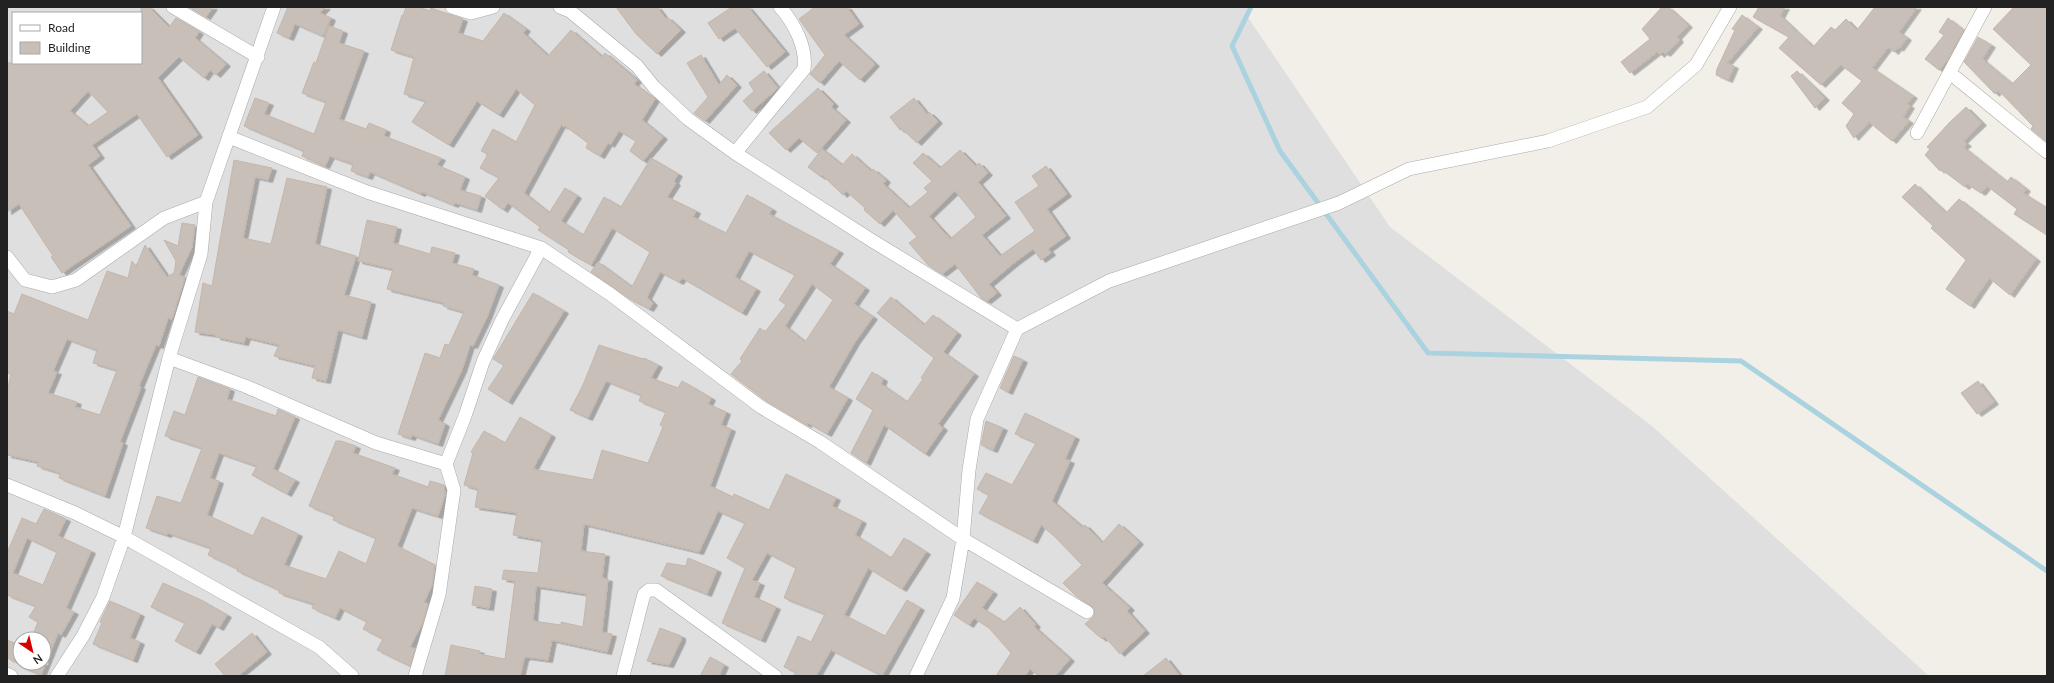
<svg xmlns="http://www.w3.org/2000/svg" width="2054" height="683" font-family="Lato,sans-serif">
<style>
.residential{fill:#e0dfdf;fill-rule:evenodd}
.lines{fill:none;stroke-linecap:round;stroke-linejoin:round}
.stream{stroke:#aad3df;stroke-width:5}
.building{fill:#c7bfb8;stroke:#c4b6ab;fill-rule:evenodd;filter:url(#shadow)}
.minor-casing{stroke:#a9a9a9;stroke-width:14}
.minor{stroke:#fff;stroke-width:13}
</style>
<defs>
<filter id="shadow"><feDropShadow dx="4.5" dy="2.5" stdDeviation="0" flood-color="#0004"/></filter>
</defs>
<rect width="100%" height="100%" fill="#f2efe9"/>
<path class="residential" d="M7 7H1247V16L1390 227 1652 426 1929 676H7ZM13 13H141V63H13ZM20 639H44V663H20Z"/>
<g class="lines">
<path class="stream" d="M1251 7 1232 46 1280 151 1428 353 1741 361 2047 571"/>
</g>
<path class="building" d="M141 7H149L169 27 176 18 199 32 195 38 226 64 216 75 210 70 204 78 179 57 158 78 198 135 167 157 137 114 92 145 100 156 88 165 131 226 62 273 51 257 53 256 19 204 7 212V63H141ZM88 91 108 112 88 126 70 111Z
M189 7H213L206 17Z
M288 7H326L320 13 331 18 323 36 295 24 289 38 277 33Z
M406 7H419L430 11 431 8 463 19 458 33 483 41 504 13 526 29 523 33 548 56 571 30 602 57 605 53 637 80 634 84 655 99 642 120 663 137 643 161 630 151 636 141 619 131 610 145 608 143 600 156 586 148 588 143 565 126 564 127 561 125 548 149 524 193 549 213 565 188 577 196 561 221 583 235 604 197 621 207 651 158 678 174 674 181 676 183 667 197 696 211 693 217 726 233 747 195 772 209 769 214 839 251 830 264 865 288 854 304 873 317 855 342 829 387 848 398 827 434 808 423 807 425 765 400 731 374 742 361 740 359 760 328 765 332 786 305 779 300 795 275 749 251 735 277 756 289 742 313 682 278 679 282 660 272 647 297 653 303 649 309 630 299 591 272 598 262 632 287 650 252 612 228 591 265 568 252 569 250 538 230 540 227 508 203 503 210 485 196 499 178 480 168 488 154 481 151 493 129 516 142 535 105 516 89 499 115 477 101 449 145 412 122 426 101 404 94 414 57 391 50 402 15 403 16ZM812 284 833 300 805 342 785 326Z
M616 7H657L666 19 667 17 681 30 657 54 636 34Z
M732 7H748L785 52 767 67 735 28 719 39 708 23Z
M815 7H847L859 24 844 35 875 64 860 80 839 61 820 83 810 74 825 55 799 19Z
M1662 7H1668L1688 25 1677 37 1679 40 1666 54 1663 52 1660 55 1657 52 1630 73 1621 62 1650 39 1642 29Z
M1759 7H1785L1780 16 1813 47 1831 27 1835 30 1846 19 1857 30 1875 7H1917L1899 32 1907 38 1899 49 1898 47 1894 52 1888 47 1872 68 1913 96 1907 104 1910 106 1903 117 1909 121 1892 141 1869 122 1854 138 1846 126 1854 114 1842 103 1862 81 1841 65 1821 85 1779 48 1789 37 1753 17Z
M2014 7H2047V142L2031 129 2033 126 1998 90 1995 94 1964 62 1978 37 1991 45 1982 59 2012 84 2031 65 1993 29Z
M1742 15 1758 27 1727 63 1734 66 1728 80 1716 75 1717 69 1735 30 1732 29Z
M1948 18 1963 30 1948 59 1939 70 1925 59 1944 35 1939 32Z
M329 26 343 31 339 43 364 51 339 119 366 129 369 123 386 130 384 136 441 158 437 165 465 177 460 190 481 196 477 210 455 203 454 205 422 192 421 194 370 172 368 177 351 171 353 164 330 156 325 166 302 156 304 151 244 126 255 98 269 103 264 114 314 134 326 102 302 93 314 62 316 63Z
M701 55 719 85 727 75 737 85 705 121 694 113 708 97 687 63Z
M764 71 778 88 752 111 743 101 754 91 749 83Z
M1797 71 1825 98 1815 108 1791 76Z
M818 88 834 104 831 107 846 120 817 153 799 138 786 150 769 133Z
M914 98 927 114 929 112 938 121 917 143 902 129 900 130 890 117Z
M1966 107 1982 123 1963 141 1967 144 1963 147 2007 182 2011 177 2026 189 2023 193 2047 208V235L2014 214 2017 209 1987 186 1981 193 1967 184 1965 187 1941 169 1940 171 1925 155 1930 149 1927 147 1949 123Z
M822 149 842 165 852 154 871 171 873 169 886 180 883 184 909 208 928 192 924 188 932 181 913 163 923 153 940 168 960 150 976 166 979 163 988 173 978 182 1006 216 982 235 1000 256 1035 231 1015 202 1039 186 1032 176 1046 166 1067 194 1047 209 1066 236 1048 249 1051 253 1041 260 1033 249 1014 263 989 284 997 293 987 301 982 299 955 264 942 274 928 265 909 243 917 237 893 210 880 224 864 210 865 208 846 191 843 195 822 175 821 177 808 167ZM955 191 976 217 950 239 929 216Z
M234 160 272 168 268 180 255 177 243 238 271 244 287 178 327 187 315 244 356 256 344 295 371 302 362 337 338 330 326 381 312 378 315 366 274 356 279 345 246 337 244 343 216 337V335L195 332 203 283 212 286Z
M1915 184 1946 213 1959 199 2036 259 2010 295 1989 278 1970 306 1946 289 1966 260 1931 228 1933 226 1902 197Z
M367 220 397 227 393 243 430 254 432 247 455 253 452 263 474 269 472 275 499 285 487 317 473 346 470 345 462 370 438 420 445 424 438 444 412 435 411 438 398 434 425 353 440 358 445 344 449 345 464 312 443 306 444 303 387 289 393 269 358 261Z
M182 223 195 225 192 247 179 275 185 277 172 319 168 318 159 346 156 345 139 386 141 387 120 442 123 443 105 496 59 478 60 473 37 466 39 462 7 455V392L11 374 7 373V311L14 314 22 294 88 320 107 271 128 278 132 261 136 267 145 245 167 277 174 273 176 261 164 240 178 246ZM67 339 97 350 93 363 117 370 100 415 75 407 77 402 48 393 57 372 53 371Z
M533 293 564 311 508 402 488 389 504 365 493 359Z
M891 297 924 325 933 315 957 333 943 352 974 374 938 424 943 428 925 454 884 425 866 463 851 453 873 410 856 399 872 372 883 379 881 384 907 402 923 379 921 378 934 358 877 313Z
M599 345 643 359 644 358 658 365 651 378 678 388 682 381 711 398 708 404 726 412 721 425 731 429 710 486 733 497 734 494 769 510 786 474 836 498 832 506 862 521 855 535 891 558 904 538 926 552 902 589 868 568 844 615 885 636 907 600 920 608 882 676 831 650 816 676H793L796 672 784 667 798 636 811 642 825 614 784 598 796 568 767 553 752 580 760 583 754 597 776 607 761 640 722 623 745 568 727 558 745 523 718 511 699 552 584 524 581 551 605 554 602 578 608 579 602 632 612 634 607 652 552 640 548 660 526 657 524 659 520 676H445L451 645 480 651 479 654 505 659 515 581 502 579 504 570 538 573 542 540 513 535 517 513 475 507 478 489 464 485 473 453 471 452 484 431 505 443 520 417 551 435 533 469 593 480 602 450 648 463 663 427 660 425 666 412 639 401 641 395 606 381 588 418 570 410 583 385ZM536 586 587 594 583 627 561 622V625L533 621Z
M1014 356 1023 360 1008 392 1000 388Z
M198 377 230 389 227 399 276 416 278 409 295 417 273 469 295 480 287 494 252 475 257 466 219 453 210 478 219 481 207 515 253 536 262 517 298 534 284 565 326 579 339 551 366 564 376 538 333 520 334 516 309 506 336 441H341L356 446 353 453 395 468 392 474 428 487 430 481 444 485 445 495 438 516 412 508 397 546 435 565 432 585 424 602 428 604 423 622 410 647 415 649 410 666 377 650 383 639 363 629 367 622 340 608 335 618 312 608 314 604 279 593V590L237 571 238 569 208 555 211 548 168 533 167 535 146 528 157 496 181 503 202 448 165 436 174 411 185 415Z
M1978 381 1994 402 1977 414 1961 393Z
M1025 413 1075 437 1065 459 1070 461 1052 501 1082 527 1085 525 1102 543 1119 524 1139 542 1102 583 1130 608 1127 611 1145 631 1120 654 1104 636 1102 639 1085 624 1094 616V608L1076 596 1063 583 1082 565 1055 537 1041 525 1033 541 979 513 989 495 977 489 986 473 1012 485 1036 443 1015 434Z
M986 421 1003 428 993 450 981 445Z
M44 509 66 519 58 536 91 551 66 608 74 612 61 635 58 633 41 675 20 666 21 664 7 658V640L20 645V663H44V639H31L38 622 29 617 36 606 7 595V553L22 518 36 524ZM27 538 57 552 43 585 13 573Z
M688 558 717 570 707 594 661 576 667 563 686 566Z
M977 582 993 592 982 608 1004 622 1020 607 1036 625 1034 627 1070 659 1055 676H1039L1030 669 1025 676H996L1011 653 989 628 974 618 969 625 954 615Z
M163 583 199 599 227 615 219 628 212 624 196 652 175 641 185 623 151 607Z
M475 586 492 589 489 608 472 605Z
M110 601 140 614 130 638 140 642 133 660 93 644 102 623 100 622Z
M660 628 681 636V640L669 665 647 661Z
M252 633 267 652 238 676H225L215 664Z
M710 657 724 665 719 676H700Z
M1166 658 1180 676H1143Z"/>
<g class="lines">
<defs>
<path id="minor" d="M173 7 258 57
M452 7 471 13 493 7
M560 7 570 11 637 66 654 87 688 119 735 153 871 240 1017 329
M1950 73 2047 152
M1917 133 1985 7
M229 137 367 192 541 248 610 294 761 407 820 442 963 539 1087 612
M735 153 804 69C807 47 794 23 780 7
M7 257 25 280 52 287 76 280 164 218 206 202
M169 358 245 386 376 443 446 464
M7 485 75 513 124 537 319 647 352 676
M7 674 11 676
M57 676 83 636 103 597 124 537 169 358 201 254 206 202 274 7
M415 676 439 595 454 490 446 464 465 416 483 362 502 320 541 248
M623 676 644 594 649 590H656L775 676
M916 676 953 598 963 539 969 470 977 419 1017 329 1109 281 1339 203 1409 169 1548 141 1647 107 1696 65 1730 7"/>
</defs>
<use href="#minor" class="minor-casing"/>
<use href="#minor" class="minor"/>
</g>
<rect width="2054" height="683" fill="none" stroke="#222222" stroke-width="16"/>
<rect x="12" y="12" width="130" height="52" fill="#ffffff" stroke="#a7a7a7"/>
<rect x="20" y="25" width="20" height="6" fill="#ffffff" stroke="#a7a7a7"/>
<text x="48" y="32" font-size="12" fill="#222222">Road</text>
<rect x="20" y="42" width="20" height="12" fill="#c7bfb8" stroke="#a7a7a7"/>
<text x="48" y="52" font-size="12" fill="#222222">Building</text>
<g transform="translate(32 651) rotate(145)"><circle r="19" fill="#ffffff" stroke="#a7a7a7"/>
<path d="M0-3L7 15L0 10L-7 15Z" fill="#d40000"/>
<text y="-6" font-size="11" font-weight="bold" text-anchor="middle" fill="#222222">N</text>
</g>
</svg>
